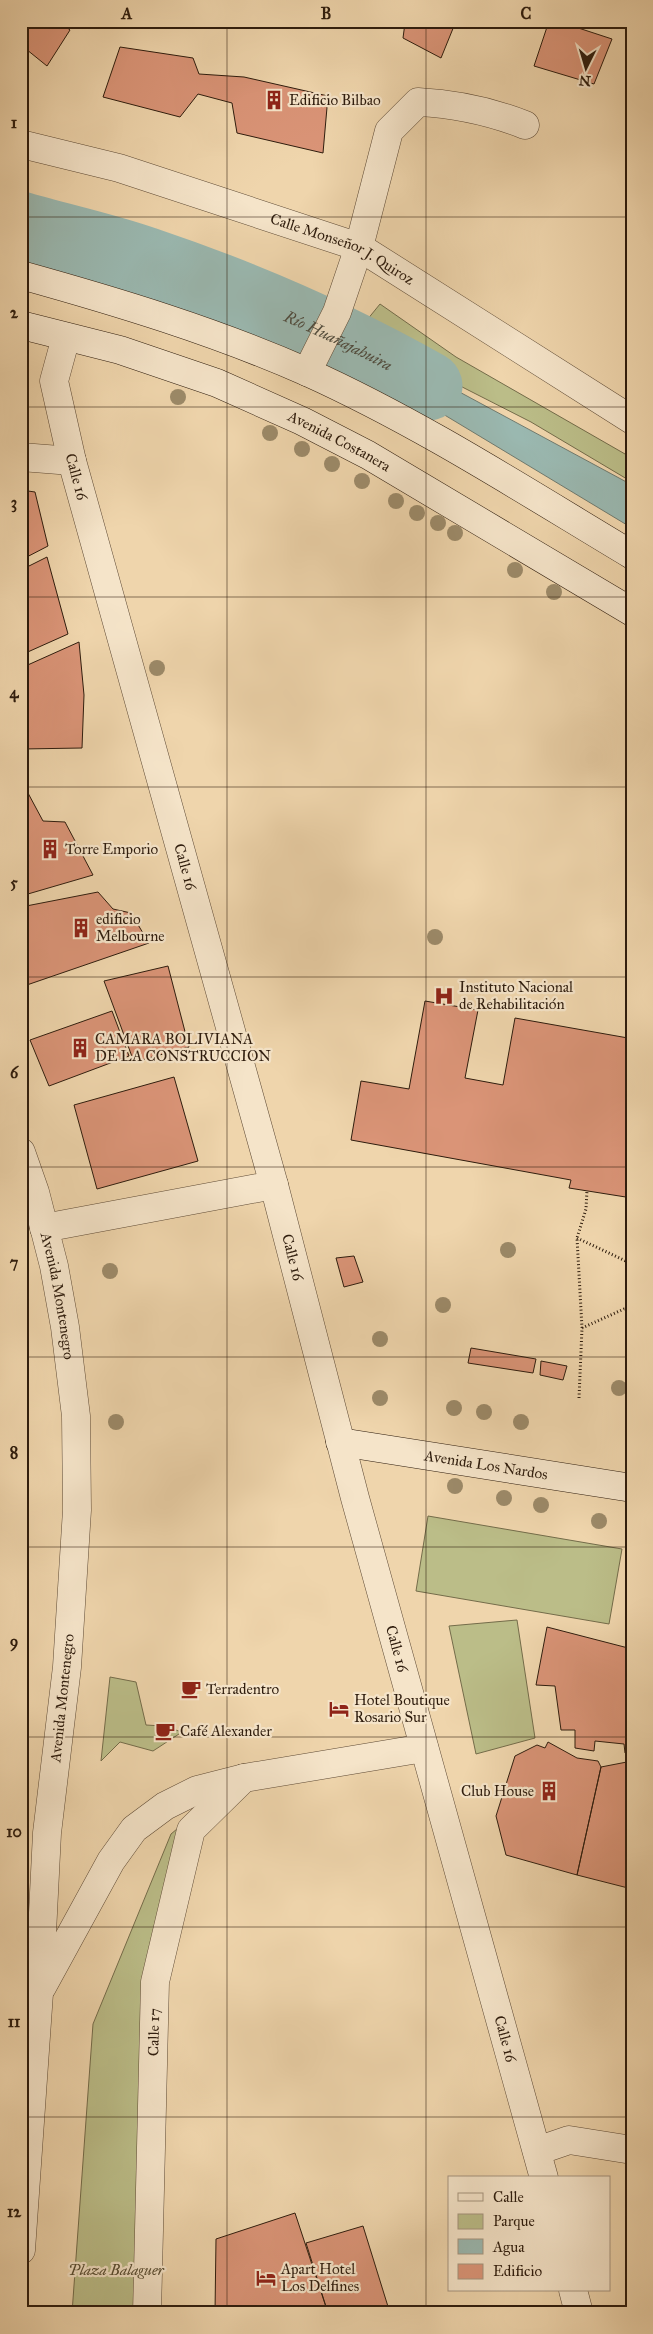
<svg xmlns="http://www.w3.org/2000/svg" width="653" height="2334" font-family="'IM FELL Great Primer',serif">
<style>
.green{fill:#bbbd88;stroke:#746c4a}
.water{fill:#9ab8b0;stroke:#6f7a6f}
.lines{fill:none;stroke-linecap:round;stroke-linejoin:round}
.river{stroke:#9ab8b0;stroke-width:69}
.building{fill:#da9477;stroke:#2e1c0d}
.street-casing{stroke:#5e4a35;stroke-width:29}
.secondary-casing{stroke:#2e1c0d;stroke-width:29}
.path{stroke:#2e1c0d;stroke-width:3;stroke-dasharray:1 2.5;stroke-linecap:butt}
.street{stroke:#f5e4c9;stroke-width:28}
.secondary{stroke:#f5e4c9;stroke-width:28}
.tree{fill:#9c8a69}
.grid{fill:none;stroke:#2e1c0d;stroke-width:1;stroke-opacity:0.55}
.labels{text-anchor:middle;stroke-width:4.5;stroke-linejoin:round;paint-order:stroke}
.poi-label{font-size:15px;fill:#2e1c0d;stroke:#f5e4c9;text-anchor:start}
.street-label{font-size:15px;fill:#2e1c0d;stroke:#f5e4c9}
.park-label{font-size:15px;font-style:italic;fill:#584c32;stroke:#f5e4c9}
.water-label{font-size:16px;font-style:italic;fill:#4e4b3e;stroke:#f5e4c9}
.neatline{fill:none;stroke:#2e1c0d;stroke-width:2}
.grid-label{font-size:16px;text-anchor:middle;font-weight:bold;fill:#2e1c0d}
</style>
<rect width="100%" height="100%" fill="#efd5ac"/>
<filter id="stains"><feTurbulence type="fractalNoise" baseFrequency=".004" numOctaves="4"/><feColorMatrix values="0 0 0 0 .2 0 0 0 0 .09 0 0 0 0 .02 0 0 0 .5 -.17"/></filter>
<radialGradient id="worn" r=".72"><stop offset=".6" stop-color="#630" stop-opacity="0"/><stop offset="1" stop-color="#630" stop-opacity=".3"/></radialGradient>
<path class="green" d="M21 201 94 221 132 238 124 240 21 215Z
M380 304 456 357 632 458V482L531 422 417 364 358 331Z
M428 1516 622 1549 609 1624 416 1591Z
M517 1620 535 1738 476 1754 449 1626Z
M110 1677 136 1682 146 1725 163 1726 182 1732 153 1751 120 1742 101 1761Z
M196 1813 167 1893 155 2313H72L93 2024 171 1834Z"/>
<path class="water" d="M21 215 114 239 129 247 133 273 21 243Z
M351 331 441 382 632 485V528L423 402 336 357Z"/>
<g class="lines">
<path class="river" id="s1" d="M21 226C62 238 105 247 145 261 243 294 338 335 428 386"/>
</g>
<path class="building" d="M21 21H59L70 30 47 66 21 45Z
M402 21H453L454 26 441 58 403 38 405 23Z
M549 21H557L612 39 594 84 534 66Z
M120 47 193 58 199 74 244 77 328 96 323 153 237 133 232 103 198 94 180 117 103 97Z
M21 490 35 492 48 546 21 560Z
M47 557 68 634 21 655V570Z
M79 642 84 695 82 748 22 749 21 668Z
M21 780 43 821 65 822 93 875 21 896Z
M98 892 113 909 131 913 149 943 21 987V907Z
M168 966 189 1047 134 1062 104 981Z
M425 1001 478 1010 465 1078 503 1085 515 1018 628 1038 632 1023V1198L569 1188 571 1180 351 1140 361 1081 409 1089Z
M112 1011 129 1056 49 1086 30 1040Z
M174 1077 198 1161 97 1189 74 1105Z
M354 1256 363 1282 344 1287 336 1258Z
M471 1348 536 1359 533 1373 468 1363Z
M541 1361 567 1366 563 1380 540 1375Z
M547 1627 632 1649V1755L625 1753 624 1744 595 1741 594 1751 575 1748V1730H561L555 1686 536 1685Z
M548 1742 577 1758 598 1761 601 1767 577 1875 506 1855 496 1816 515 1756 537 1745 545 1748Z
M632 1761V1889L577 1875 601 1767Z
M295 2213 328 2313H215L216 2239Z
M363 2226 390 2313H328L306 2243Z"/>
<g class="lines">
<defs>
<g id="street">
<path id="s2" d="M21 144 119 168 359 247 632 420"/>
<path id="s3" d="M66 337 54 381 72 461 274 1185 355 1498 544 2178"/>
<path d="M307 372 337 312 359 247 389 131 418 102C456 104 490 111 525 125"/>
<path d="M21 457 72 461"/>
<path id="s4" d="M21 1152 35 1192 54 1266 65 1327 76 1416 77 1510 67 1667 47 1833 39 1993 21 2250"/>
<path d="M44 1228 274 1185"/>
<path d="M42 1987 111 1861 134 1829 165 1806 197 1790 244 1778 424 1748"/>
<path d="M537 2151 569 2140 632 2150"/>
<path d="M573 2290 579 2313"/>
<path id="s5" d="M147 2313 155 1982 191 1830 244 1778"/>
</g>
<g id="secondary">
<path d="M21 275C118 302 214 331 307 372 420 423 525 491 632 555"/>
<path id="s6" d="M21 325 120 350 217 383 302 421 368 455 632 612"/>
<path id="s7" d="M340 1442 632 1488"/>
</g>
</defs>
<use href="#street" class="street-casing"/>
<use href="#secondary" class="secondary-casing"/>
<path class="path" d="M577 1238 632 1264
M582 1328 624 1309 632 1308
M579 1398 582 1328 577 1238 586 1209 587 1190"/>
<use href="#street" class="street"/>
<use href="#secondary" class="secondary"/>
</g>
<g class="tree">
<circle cx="178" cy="397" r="8"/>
<circle cx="270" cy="433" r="8"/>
<circle cx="302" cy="449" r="8"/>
<circle cx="332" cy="464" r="8"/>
<circle cx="362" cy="481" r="8"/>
<circle cx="396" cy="501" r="8"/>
<circle cx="417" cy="513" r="8"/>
<circle cx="438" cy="523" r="8"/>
<circle cx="455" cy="533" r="8"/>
<circle cx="515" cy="570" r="8"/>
<circle cx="554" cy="592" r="8"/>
<circle cx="157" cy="668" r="8"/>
<circle cx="435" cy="937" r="8"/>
<circle cx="508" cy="1250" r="8"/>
<circle cx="110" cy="1271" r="8"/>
<circle cx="443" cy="1305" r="8"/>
<circle cx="380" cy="1339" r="8"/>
<circle cx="619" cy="1388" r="8"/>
<circle cx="380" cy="1398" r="8"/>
<circle cx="454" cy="1408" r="8"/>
<circle cx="484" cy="1412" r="8"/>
<circle cx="116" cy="1422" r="8"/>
<circle cx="521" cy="1422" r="8"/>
<circle cx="455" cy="1486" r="8"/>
<circle cx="504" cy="1498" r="8"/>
<circle cx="541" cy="1505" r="8"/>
<circle cx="599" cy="1521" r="8"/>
</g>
<path class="grid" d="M227 21V2313M426 21V2313M21 217H632M21 407H632M21 597H632M21 787H632M21 977H632M21 1167H632M21 1357H632M21 1547H632M21 1737H632M21 1927H632M21 2117H632"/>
<defs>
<symbol id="building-bare" viewBox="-9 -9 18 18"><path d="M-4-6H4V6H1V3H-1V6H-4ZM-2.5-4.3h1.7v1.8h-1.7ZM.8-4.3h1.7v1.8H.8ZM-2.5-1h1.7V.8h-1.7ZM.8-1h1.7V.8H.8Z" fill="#8f2418" stroke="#f5e4c9" stroke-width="2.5" paint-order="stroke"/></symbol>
<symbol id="hospital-bare" viewBox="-9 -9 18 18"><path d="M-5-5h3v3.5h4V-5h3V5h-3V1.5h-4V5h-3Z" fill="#8f2418" stroke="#f5e4c9" stroke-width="2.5" paint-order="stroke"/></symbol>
<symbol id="cafe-bare" viewBox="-9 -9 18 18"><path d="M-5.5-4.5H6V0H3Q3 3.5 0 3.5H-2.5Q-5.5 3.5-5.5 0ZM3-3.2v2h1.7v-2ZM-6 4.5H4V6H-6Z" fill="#8f2418" stroke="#f5e4c9" stroke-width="2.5" paint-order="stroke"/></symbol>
<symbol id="hotel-bare" viewBox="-9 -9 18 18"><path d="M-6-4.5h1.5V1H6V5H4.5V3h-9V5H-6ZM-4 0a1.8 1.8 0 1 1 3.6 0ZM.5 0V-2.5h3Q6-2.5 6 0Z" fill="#8f2418" stroke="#f5e4c9" stroke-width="2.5" paint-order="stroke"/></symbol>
</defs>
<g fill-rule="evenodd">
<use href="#building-bare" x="260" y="86" width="28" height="28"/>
<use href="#building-bare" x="36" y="835" width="28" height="28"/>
<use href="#building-bare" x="67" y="914" width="28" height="28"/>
<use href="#hospital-bare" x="430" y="982" width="28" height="28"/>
<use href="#building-bare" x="66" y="1034" width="28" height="28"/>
<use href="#cafe-bare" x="177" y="1675" width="28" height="28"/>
<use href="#hotel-bare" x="325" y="1695" width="28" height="28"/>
<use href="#cafe-bare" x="151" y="1717" width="28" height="28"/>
<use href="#building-bare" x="535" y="1777" width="28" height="28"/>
<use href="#hotel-bare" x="252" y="2264" width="28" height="28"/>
</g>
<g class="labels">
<g class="poi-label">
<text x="289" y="105">Edificio Bilbao</text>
<text x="65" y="854">Torre Emporio</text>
<text x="96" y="924">edificio<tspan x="96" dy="17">Melbourne</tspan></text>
<text x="459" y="992">Instituto Nacional<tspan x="459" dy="17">de Rehabilitación</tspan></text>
<text x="95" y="1044">CAMARA BOLIVIANA<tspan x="95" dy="17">DE LA CONSTRUCCION</tspan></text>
<text x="206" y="1694">Terradentro</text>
<text x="354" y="1705">Hotel Boutique<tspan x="354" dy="17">Rosario Sur</tspan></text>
<text x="180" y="1736">Café Alexander</text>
<text x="534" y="1796" text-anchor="end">Club House</text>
<text x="281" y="2274">Apart Hotel<tspan x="281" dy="17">Los Delfines</tspan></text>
</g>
<g class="street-label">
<text dy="5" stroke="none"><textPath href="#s2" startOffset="339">Calle Monseñor J. Quiroz</textPath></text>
<text dy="5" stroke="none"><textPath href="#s6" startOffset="340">Avenida Costanera</textPath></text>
<text dy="5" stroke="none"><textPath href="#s3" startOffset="144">Calle 16</textPath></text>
<text dy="5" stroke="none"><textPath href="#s3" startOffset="549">Calle 16</textPath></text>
<text dy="5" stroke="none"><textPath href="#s3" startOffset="954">Calle 16</textPath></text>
<text dy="5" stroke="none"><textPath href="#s4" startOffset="149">Avenida Montenegro</textPath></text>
<text dy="5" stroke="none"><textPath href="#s7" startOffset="148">Avenida Los Nardos</textPath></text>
<text dy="5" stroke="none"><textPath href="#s3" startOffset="1359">Calle 16</textPath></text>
<text transform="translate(62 1698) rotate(-84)" y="5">Avenida Montenegro</text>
<text dy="5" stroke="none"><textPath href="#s5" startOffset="281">Calle 17</textPath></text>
<text dy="5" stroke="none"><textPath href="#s3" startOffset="1764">Calle 16</textPath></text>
</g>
<g class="park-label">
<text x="116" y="2275">Plaza Balaguer</text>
</g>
<g class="water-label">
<text dy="6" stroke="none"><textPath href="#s1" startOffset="338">Río Huañajahuira</textPath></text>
</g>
</g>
<rect width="653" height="2334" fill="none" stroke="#efd5ac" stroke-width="55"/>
<rect x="448" y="2176" width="162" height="115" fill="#f5e4c9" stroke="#a5947e"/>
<rect x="458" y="2193" width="25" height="8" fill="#f5e4c9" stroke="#a5947e"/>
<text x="493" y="2202" font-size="15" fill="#2e1c0d">Calle</text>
<rect x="458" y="2214" width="25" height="15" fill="#bbbd88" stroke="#a5947e"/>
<text x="493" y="2226" font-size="15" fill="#2e1c0d">Parque</text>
<rect x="458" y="2239" width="25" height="15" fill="#9ab8b0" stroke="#a5947e"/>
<text x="493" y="2252" font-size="15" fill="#2e1c0d">Agua</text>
<rect x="458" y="2264" width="25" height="15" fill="#da9477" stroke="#a5947e"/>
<text x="493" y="2276" font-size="15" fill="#2e1c0d">Edificio</text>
<g transform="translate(586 68) rotate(185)" stroke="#f5e4c9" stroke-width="4" paint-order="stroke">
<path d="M0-4L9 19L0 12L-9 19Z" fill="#2e1c0d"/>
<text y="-8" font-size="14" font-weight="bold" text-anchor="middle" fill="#2e1c0d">N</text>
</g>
<rect x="28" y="28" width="598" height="2278" class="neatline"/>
<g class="grid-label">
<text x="127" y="19">A</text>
<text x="326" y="19">B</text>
<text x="526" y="19">C</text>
<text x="14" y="128">1</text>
<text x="14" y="318">2</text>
<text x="14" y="508">3</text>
<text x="14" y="698">4</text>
<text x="14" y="888">5</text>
<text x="14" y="1078">6</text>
<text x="14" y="1268">7</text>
<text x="14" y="1458">8</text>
<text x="14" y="1647">9</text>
<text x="14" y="1837">10</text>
<text x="14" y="2027">11</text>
<text x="14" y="2217">12</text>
</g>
<rect width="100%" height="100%" filter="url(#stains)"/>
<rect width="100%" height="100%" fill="url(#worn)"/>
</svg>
